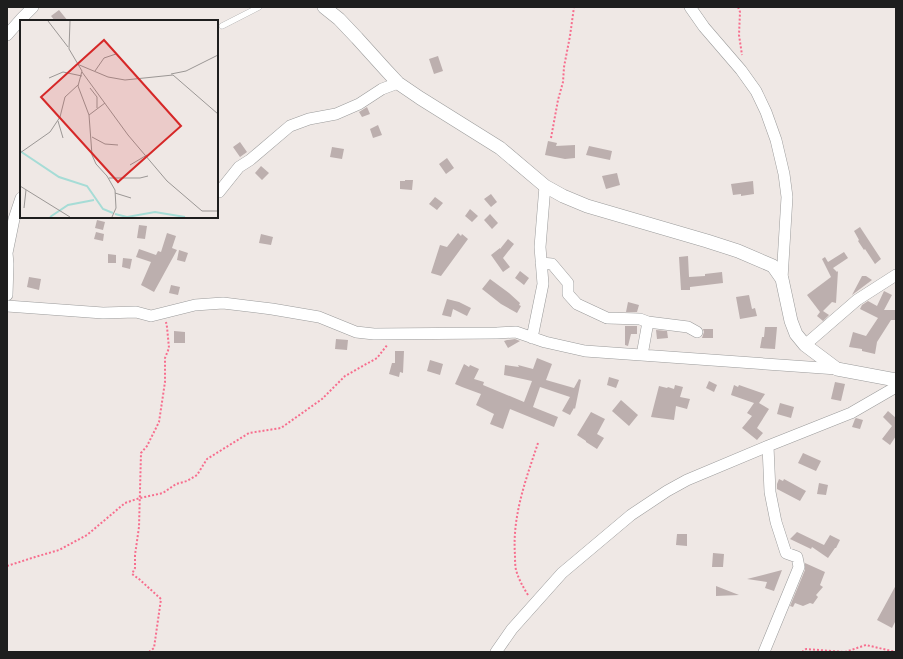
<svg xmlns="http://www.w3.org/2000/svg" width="903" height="659" font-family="'Open Sans',sans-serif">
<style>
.building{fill:#bcafae}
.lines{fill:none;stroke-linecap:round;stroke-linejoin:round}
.service-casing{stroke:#9b9b9b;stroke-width:6}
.minor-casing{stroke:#9b9b9b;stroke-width:12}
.tertiary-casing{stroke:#9b9b9b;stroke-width:14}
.path{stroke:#f76e8e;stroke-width:2;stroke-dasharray:2 2;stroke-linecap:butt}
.service{stroke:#fff;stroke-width:5.5}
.minor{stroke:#fff;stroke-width:11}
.tertiary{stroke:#fff;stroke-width:13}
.inset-river{fill:none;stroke:#a6dcd6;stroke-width:2}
.inset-road{fill:none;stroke:#9b9795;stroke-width:1}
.view{fill:#d62828;fill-opacity:0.15;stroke:#d62828;stroke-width:2}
.inset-edge{fill:none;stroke:#1e1e1e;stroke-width:2}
</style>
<rect width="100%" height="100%" fill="#efe8e5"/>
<path class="building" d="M59 10 68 21H55L51 16Z
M438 56 443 71 434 74 429 59Z
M367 107 370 114 362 117 359 112Z
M378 125 382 135 373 138 370 129Z
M548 141 557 143 556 146 575 145V158L565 159 545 155Z
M240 142 247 152 240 157 233 147Z
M589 146 612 151 610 160 586 155Z
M332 147 344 149 342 159 330 157Z
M447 158 454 168 446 174 439 164Z
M261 166 269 173 262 180 255 173Z
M617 173 620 185 606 189 602 176Z
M405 180H413L412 190 400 189V181H405Z
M753 181 754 194 741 196V194L733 195 731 184Z
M491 194 497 202 491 207 484 199Z
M435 197 443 203 437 210 429 204Z
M470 209 478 216 472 222 465 216Z
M490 214 498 223 492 229 484 220Z
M97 220 105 222 103 230 95 228Z
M139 225 147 226 145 239 137 238Z
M860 227 881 259 875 264 865 249 864 250 858 241 859 240 854 231Z
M96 232 104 234 103 241 94 239Z
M167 233 176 236 172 248 177 250 154 292 141 285 151 262 136 257 139 249 156 255 158 251 161 252Z
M458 233 461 236 462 234 468 239 441 276 431 273 440 245 447 247Z
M261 234 273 237 271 245 259 243Z
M508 239 514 244 503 258 510 267 503 272 491 255 500 248V249Z
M179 250 188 253 185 262 177 260Z
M844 252 848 258 833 268 837 272 838 271 836 303 832 302 823 311 829 315 823 321 817 316 820 312 807 295 831 277 822 259 825 257 828 262Z
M108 254 116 255V263H108Z
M688 256 689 277 705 276V274L722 272 723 283 690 287V290H681L679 257Z
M123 258 132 259 130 269 122 267Z
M520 271 529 278 524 285 515 278Z
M862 276H866L872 280 852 295Z
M29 277 41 279 39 290 27 287Z
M490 279 509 293 520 303 519 305 521 306 517 313 501 304 482 289Z
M171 285 180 287 178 295 169 293Z
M884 291 892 295 884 310H896L895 320H891L877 342 875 354 862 351V349L849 347 853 332 866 336 878 318 860 309 862 305 868 301 877 306Z
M749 295 752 309 755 308 757 316 740 319 736 297Z
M447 299 459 302 471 308 467 316 453 309 451 317 442 315Z
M628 302 639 305 637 312H626Z
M625 326H637V334H631L628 346 625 345Z
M765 327H777L775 349 760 348 762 337H764Z
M703 329H713V338H702L704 332Z
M656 330 667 331 668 338 657 339Z
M174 331 185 332V343H174Z
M336 339 348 340 347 350 335 349Z
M515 339 520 341 508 348 504 341 507 340Z
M395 351H404L403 373 400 372 399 377 389 374 392 363H395Z
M537 358 552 364 546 380 574 388 579 379 581 380 575 409 574 408 570 415 562 411 570 397 540 387 533 407 558 417 554 427 510 409 503 429 490 424 494 414 476 405 481 394 462 387 455 384 464 364 469 367 470 365 479 369 474 379 484 382 483 385 524 402 532 381 504 375 505 365 519 367 518 365 533 369Z
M430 360 443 364 440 375 427 371Z
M609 377 619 380 616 388 607 385Z
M709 381 717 385 714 392 706 388Z
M835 382 845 384 841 401 831 399Z
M675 385 683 387 680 397 690 399 687 409 676 406 674 420 651 417 659 386 667 388 668 387 674 389Z
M734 385 738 387 739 385 765 394 759 403 769 409 757 428 763 433 757 440 742 428 752 416 747 413 754 403 731 395Z
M621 400 638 415 629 426 612 411Z
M780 403 794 407 791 418 777 414Z
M888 411 896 418V436L890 445 882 439 892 426 883 417Z
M591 412 605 419 597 434 604 438 597 449 586 442V441L577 435Z
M856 418 863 420 860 429 852 427 855 419Z
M803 453 821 461 816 471 798 463Z
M779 479 783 481 784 479 806 491 800 501 777 489V484Z
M819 483 828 485 826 495 817 494Z
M797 532 824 545 830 535 840 540 836 548H835L828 558 812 547 811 549 790 539Z
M677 534H687V546L676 545Z
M713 553 724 554 723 567H712Z
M805 563 825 572 820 585 823 587 816 595 818 597 813 604 810 603 803 606 795 603 793 607 790 606 805 570Z
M782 570 774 591 765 588 767 582 747 579Z
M896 585V620L892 628 877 620Z
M716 586 739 595 716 596Z"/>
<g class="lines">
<defs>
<path id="service" d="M222 26 259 7"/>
<path id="minor" d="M690 7 704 27 741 70 756 91 766 112 776 140 784 174 787 197 782 279
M7 35 22 18 33 7
M219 192 239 167 250 160 290 126 309 119 336 114 359 104 382 89 398 83
M541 263 552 264 568 283V294L577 304 607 318 640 319 648 322 688 327 697 332
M7 295 8 264 7 253 14 219 21 198
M7 306 103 313 136 312 151 316 195 305 223 303 272 309 319 317 356 332 374 334 497 333 516 332 545 342 585 351 837 369
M532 338 543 284 540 247 545 186
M805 345 857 300 896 275
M642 355 648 322
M496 652 512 629 562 573 631 515 667 491 687 480 768 446 851 413 896 387
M764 652 799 567 797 557 786 553 776 522 770 492 768 446"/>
<path id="tertiary" d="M324 7 339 19 357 38 385 69 398 83 420 98 500 148 545 186 563 196 587 206 707 241 738 251 773 266 782 279 791 321 796 334 805 345 837 369 896 380"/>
</defs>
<use href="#service" class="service-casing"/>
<use href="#minor" class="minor-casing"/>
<use href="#tertiary" class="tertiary-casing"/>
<path class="path" d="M738 7 740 12 739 35 742 55
M551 138 558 100 563 82 564 67 570 36 574 7
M7 566 35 557 59 550 87 535 125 503 140 498 163 493 176 484 187 481 197 475 207 459 249 433 281 428 322 399 345 376 377 358 388 344
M528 595C523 587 519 580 516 570 515 565 515 560 515 555 512 516 526 479 538 443
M149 652 154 648 161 599 139 579 132 574 135 568V555L139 527 141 453 147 446 159 422 165 382V358L169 348 167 327 166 322
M802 652 806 649 844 652
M845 652 866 645 896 652"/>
<use href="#service" class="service"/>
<use href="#minor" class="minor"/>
<use href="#tertiary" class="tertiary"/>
</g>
<g transform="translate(20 20)">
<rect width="198" height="198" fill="#efe8e5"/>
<path class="inset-river" d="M0 131 39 157 67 166 83 189 93 193M95 194 107 197 135 192 165 197M30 197 48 185 74 180"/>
<path class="inset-road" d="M28 1 48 27M50 1 49 29 62 51 58 66 69 95 72 135 76 144 87 156 95 170 96 188 92 197M57 44 88 57 105 60 153 55 198 94M75 51 84 38 96 34M62 52 108 115 147 161 182 191H198M151 54 166 51 198 35M29 58 43 52 62 56M70 68 77 77V88M69 95 85 83M38 101 43 118M72 117 85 124 98 125M0 133 30 112 40 97 45 77 58 65M110 145 127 135M89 158H120L128 156M0 166 50 197M95 173 111 178M4 188 6 170"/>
<path class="view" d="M84 20 161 106 98 162 21 77Z"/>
<rect width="198" height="198" class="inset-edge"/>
</g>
<rect width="903" height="659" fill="none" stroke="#1e1e1e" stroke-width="16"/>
</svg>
